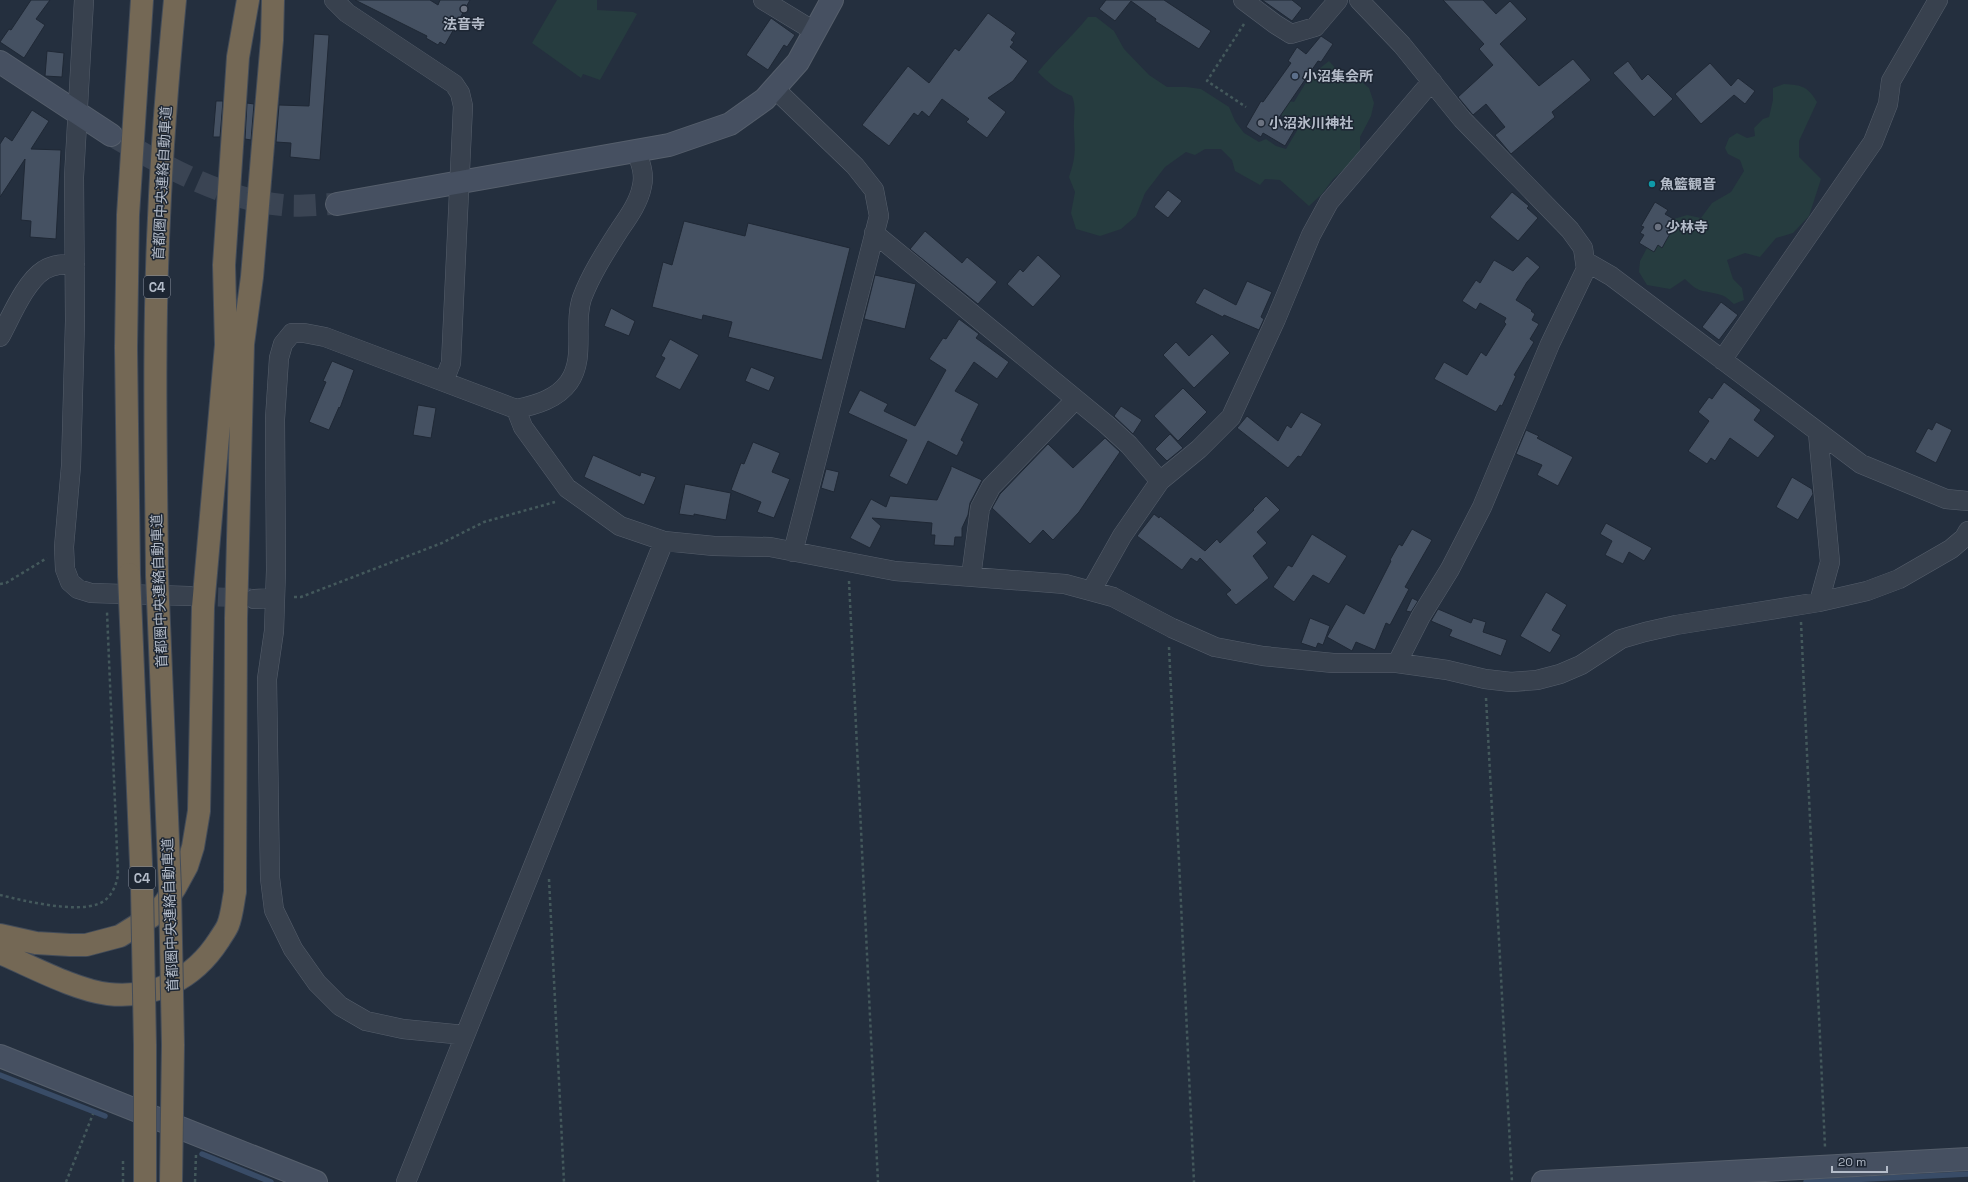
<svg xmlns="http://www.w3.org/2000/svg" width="1968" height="1182" font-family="'Space Grotesk','Noto Sans JP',sans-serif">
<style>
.green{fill:#263c3f}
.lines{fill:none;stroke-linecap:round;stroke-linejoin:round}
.stream{stroke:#394c67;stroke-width:5.5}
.building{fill:#455162;stroke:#1f2835}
.street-tunnel{stroke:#3a4453;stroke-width:19;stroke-dasharray:19 10;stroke-linecap:butt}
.secondary-tunnel{stroke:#3a4453;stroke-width:22;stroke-dasharray:22 11;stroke-linecap:butt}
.street-casing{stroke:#565f6c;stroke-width:20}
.secondary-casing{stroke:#565f6c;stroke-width:24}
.highway-casing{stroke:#434c59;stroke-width:24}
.path{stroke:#44595c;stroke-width:2.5;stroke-dasharray:3 3;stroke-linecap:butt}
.street{stroke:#38414e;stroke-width:19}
.secondary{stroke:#465061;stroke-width:22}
.highway{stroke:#746855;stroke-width:22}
.highway-bridge-casing{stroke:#434c59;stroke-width:24;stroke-linecap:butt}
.highway-bridge{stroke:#746855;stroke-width:22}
.worship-dot{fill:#6b7280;stroke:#1d2633;stroke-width:1.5}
.service-dot{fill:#5c6f8a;stroke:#1d2633;stroke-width:1.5}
.culture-dot{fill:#0f9aa8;stroke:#1d2633;stroke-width:1.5}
.labels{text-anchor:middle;stroke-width:3;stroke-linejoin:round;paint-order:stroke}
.shield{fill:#1d2633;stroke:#878f9c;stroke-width:1}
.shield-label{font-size:13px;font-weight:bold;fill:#b4bcc9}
.poi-label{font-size:14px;font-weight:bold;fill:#b4bcc9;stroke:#1d2633;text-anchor:start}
.street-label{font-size:14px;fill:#b4bcc9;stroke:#1d2633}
</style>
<rect width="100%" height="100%" fill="#242f3e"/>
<path class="green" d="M557 0H597V10L633 12 637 14 600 80 583 74 581 78 532 43Z
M1088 17H1096L1114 31 1124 49 1149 75 1167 87H1186L1201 89 1229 107 1235 121 1244 133 1259 142 1266 139 1276 146 1286 149 1298 129C1287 119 1275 117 1282 100L1294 102 1310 76 1329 61 1338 71 1357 78 1369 88 1374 103 1371 116 1360 137V151L1350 164 1333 179 1322 194 1309 206 1280 180 1265 179 1260 185 1235 171 1232 160 1221 149H1205L1195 155 1186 152 1165 167 1145 193 1136 216 1121 229 1100 236 1076 229 1071 213 1075 192 1069 177C1076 156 1075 151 1074 130 1073 117 1077 108 1072 96 1058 90 1048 83 1038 72 1054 52 1073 36 1088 17Z
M1784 84C1803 85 1808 87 1817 102L1799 141V157L1821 179 1809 216 1793 233 1776 238 1760 257 1745 253 1727 260 1733 279 1742 288 1744 300 1734 304C1730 301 1726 296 1721 295 1702 289 1701 295 1685 279L1670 289 1647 285 1639 272 1640 261 1647 248 1657 244 1674 219 1687 215 1701 218 1712 203 1731 192 1744 171 1740 160 1728 154 1725 148 1729 138 1737 133 1747 138 1755 136 1754 128 1763 119 1769 117 1773 100V88Z"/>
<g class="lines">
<path class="stream" d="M0 1075 105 1116
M202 1154 271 1182
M1806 1182 1968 1174"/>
</g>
<path class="building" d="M31 0H50L36 19 45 25 24 58 0 42 9 29 11 30Z
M355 0H430L438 5 440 0H470L445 45 440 42 438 45 426 38 427 36Z
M1106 0H1164L1211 31 1199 49 1155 21 1156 19 1131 1 1115 21 1099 9Z
M1262 0H1292L1302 8 1292 21Z
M1443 0H1483L1496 14 1510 1 1527 19 1500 44 1539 86 1573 59 1591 80 1552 112 1555 117 1511 154 1495 135 1505 127 1486 104 1473 115 1458 97 1493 65 1479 49 1484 44Z
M988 13 1016 33 1011 40 1014 42 1010 47 1028 61 1013 81 988 98 1006 112 987 138 966 122 969 119 942 99 929 117 922 111 918 116 914 113 889 146 862 125 908 66 929 83 955 48 959 51Z
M771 18 795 35 787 47 784 45 768 70 746 55Z
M314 34 329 35 320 160 290 157 291 143 276 142 279 105 309 106Z
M1321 36 1333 44 1321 62 1318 61 1278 119 1295 129 1285 146 1263 133 1261 137 1246 127 1261 101 1263 102 1291 63 1288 61 1297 47 1306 54Z
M47 51 64 53 62 77 45 76Z
M1628 61 1642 80 1648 74 1673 99 1654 117 1613 73Z
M1710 63 1731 86 1738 78 1755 91 1745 104 1734 95 1701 124 1675 94Z
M216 101H223L220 137H213Z
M247 103 254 104 251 140 245 139Z
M32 110 49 121 31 149 61 150 56 239 30 237 31 221 21 220 25 159 0 197V144L5 136 12 141Z
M1168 190 1182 201 1168 218 1154 207Z
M1512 192 1529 206 1527 208 1538 218 1518 241 1490 217Z
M1655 202 1668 210 1665 214 1677 221 1662 248 1658 245 1654 252 1639 243 1644 235 1640 233 1644 227 1641 226Z
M684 221 745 236 748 223 850 248 822 360 728 337 732 322 703 315 702 320 652 307 663 262 672 265Z
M925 231 962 263 967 257 997 282 978 304 910 249Z
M1038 255 1061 276 1033 307 1007 284 1020 269 1023 272Z
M1527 256 1540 267 1527 282 1516 300 1532 310 1531 311 1535 314 1532 320 1539 324 1530 339 1534 342 1514 375 1516 376 1502 406 1500 405 1496 412 1434 379 1444 362 1467 375 1481 352 1486 356 1506 324 1504 322 1506 318 1480 303 1476 310 1462 301 1476 280 1480 283 1494 260 1513 271Z
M875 275 916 284 905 329 864 319Z
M1247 281 1272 292 1261 317 1264 319 1259 330 1224 315 1223 317 1195 303 1204 288 1236 305Z
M1721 302 1738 315 1719 340 1702 327Z
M611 308 635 321 629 336 604 326Z
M959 319 979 334 976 338 1009 362 997 379 974 362 955 391 979 404 961 440 964 442 957 456 928 441 907 485 889 476 907 440 848 413 860 390 888 404 884 411 915 426 946 370 929 359 943 338 946 339Z
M1212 334 1230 353 1194 388 1163 355 1176 342 1189 356Z
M670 339 699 355 680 390 655 377 665 358 661 356Z
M332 361 354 370 340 408 339 407 329 430 309 422 326 382 323 381Z
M751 367 775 377 769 391 745 381Z
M1724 382 1761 410 1754 420 1775 436 1758 458 1730 438 1715 461 1711 458 1707 464 1688 451 1709 421 1698 412 1709 397 1712 399Z
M1183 388 1207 412 1178 441 1154 416Z
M418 405 436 408 431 438 413 435Z
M1121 406 1142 420 1133 434 1114 416Z
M1301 412 1322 424 1301 457 1298 456 1288 468 1237 428 1247 416 1278 441 1287 425 1291 428Z
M1936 422 1952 430 1936 463 1915 452 1928 428 1932 430Z
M1526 430 1539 436 1537 438 1573 457 1558 486 1537 475 1542 465 1516 454Z
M1170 434 1183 448 1167 461 1155 449Z
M1105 438 1120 452 1079 512 1053 540 1043 530 1030 544 992 508 1000 494 1048 444 1073 468Z
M753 442 780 453 772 472 790 479 774 518 757 512 761 502 731 490 741 463 744 464Z
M593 455 640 476 641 472 656 477 644 505 584 477Z
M951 466 982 480 970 503 968 515 962 528V537H955L954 546 934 545 935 535H931L932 523 872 518 881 526 870 548 850 538 871 499 886 507 890 496 937 500 951 469Z
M826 469 839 472 834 492 821 488Z
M1792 477 1812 489 1813 494 1798 520 1776 507Z
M685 484 731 493 726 520 694 514V516L679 514Z
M1266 496 1280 510 1257 532 1267 543 1253 556 1269 578 1236 605 1226 594 1231 590 1200 558 1197 562 1191 558 1182 570 1137 536 1154 514 1159 518 1160 516 1205 551 1217 539 1220 543 1254 510 1253 509Z
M1606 523 1652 548 1644 561 1629 552 1623 564 1605 555 1612 541 1600 534Z
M1412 529 1432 540 1405 587 1409 589 1390 625 1386 623 1375 650 1356 642 1352 651 1327 637 1346 604 1364 614 1391 561 1390 560 1399 544 1402 546Z
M1312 534 1347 556 1329 584 1313 575 1294 602 1273 587 1288 565 1292 567Z
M1546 592 1567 605 1552 630 1561 635 1550 653 1520 636Z
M1412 598 1418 601 1411 612 1406 611Z
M1438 609 1471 623 1473 618 1486 622 1483 632 1507 640 1501 656 1449 636 1452 630 1431 621Z
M1310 618 1330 626 1323 645 1318 643 1316 648 1301 643Z"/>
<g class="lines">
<path class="street-tunnel" d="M189 596 251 598"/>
<path class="secondary-tunnel" d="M111 135C163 165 221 199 282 205 300 207 320 204 337 204"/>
<defs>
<path id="street" d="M84 0 74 177 75 321 71 466 64 547 65 569 70 582 78 589 91 593 189 596
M334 0 347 13 454 84 460 93 463 106 451 363 444 381
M763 0 814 31
M1243 0 1275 24 1291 34 1315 27 1338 0
M1359 0 1402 45 1462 119 1570 230 1583 248 1586 269 1550 344 1482 507 1450 569 1421 616 1397 663
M775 89 855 166 874 190 879 216 793 552
M874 233 1106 424 1129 445 1160 481
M1585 261 1611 276 1861 464 1946 499 1968 501
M0 337C11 317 25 282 44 270 54 264 64 264 75 264
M1722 360 1873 142 1888 104 1891 81 1938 0
M516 409 523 427 567 488 620 526 664 541 714 546 770 547 895 571 1065 584 1113 597 1172 628 1215 647 1263 656 1333 663H1397L1447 670 1485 679 1511 682 1537 680 1560 674 1581 665 1621 639 1645 632 1676 625 1819 602 1867 591 1899 579 1951 549 1964 538 1968 531
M1818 433 1830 562 1819 602
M971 577 980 508 991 487 1075 400
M1091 591 1122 536 1160 481 1199 449 1231 417 1276 319 1311 235 1329 202 1432 81
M254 599 274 598
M464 1035 403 1029 366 1021 340 1006 317 983 293 949 274 910 270 878 267 679 274 631 276 570 275 419 279 358 283 344 292 333H304L325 337 516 409C536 405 557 399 569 382 586 358 573 324 582 298 591 274 606 251 620 229 629 216 639 202 642 186 645 173 640 162 636 150
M406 1182 664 541"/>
<path id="secondary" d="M0 62 111 135
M337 204 669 145 730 124 765 99 798 62 832 0
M0 1056 316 1182
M1543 1182 1968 1159"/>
<path id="highway" d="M129 574 126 348 128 215 142 0
M157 575C156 456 153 337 159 218 162 145 168 72 175 0
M0 935 36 943 70 945H86L120 936 152 916 164 904 175 888 187 866 193 847 199 811 203 607 226 345 224 265 238 57 248 0
M0 953C31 966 75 990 108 994 154 999 194 979 219 940 222 935 226 930 228 925 232 915 233 902 235 892L236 618 243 344 252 277 264 133 272 40 273 0"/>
</defs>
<use href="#street" class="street-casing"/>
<use href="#secondary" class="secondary-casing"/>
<use href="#highway" class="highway-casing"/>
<path class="path" d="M1244 24 1207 81 1246 107
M849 581 878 1182
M0 584 6 583 47 558
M294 597H301L442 543 484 522 555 502
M1801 622 1825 1147
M1169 647 1194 1182
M1486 698 1512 1182
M549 879 564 1182
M0 895C25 901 73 913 98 904 110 900 116 887 118 875L107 612
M66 1182 93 1114
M123 1182V1159
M195 1182 196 1155"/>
<use href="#street" class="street"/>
<use href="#secondary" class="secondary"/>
<use href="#highway" class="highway"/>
<defs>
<path id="highway-bridge" d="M129 574 142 888 145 1045V1182
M157 575 170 889 173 1045 171 1182"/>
</defs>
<use href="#highway-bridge" class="highway-bridge-casing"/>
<use href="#highway-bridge" class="highway-bridge"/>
</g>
<g class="worship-dot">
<circle cx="464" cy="9" r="4"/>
<circle cx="1261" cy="123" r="4"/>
<circle cx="1658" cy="227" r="4"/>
</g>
<circle class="service-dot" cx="1295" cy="76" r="4"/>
<circle class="culture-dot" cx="1652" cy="184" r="4"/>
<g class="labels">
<g class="shield">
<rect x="144" y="276" width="26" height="22" rx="3"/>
<rect x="129" y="867" width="26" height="22" rx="3"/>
</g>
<g class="shield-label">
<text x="157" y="292">C4</text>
<text x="142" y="883">C4</text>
</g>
<g class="poi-label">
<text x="464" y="29" text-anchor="middle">法音寺</text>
<text x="1303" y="81">小沼集会所</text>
<text x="1269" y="128">小沼氷川神社</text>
<text x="1660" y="189">魚籃観音</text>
<text x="1666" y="232">少林寺</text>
</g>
<g class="street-label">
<text transform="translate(162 183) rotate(-87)" y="5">首都圏中央連絡自動車道</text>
<text transform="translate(159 591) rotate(-92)" y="5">首都圏中央連絡自動車道</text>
<text transform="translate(170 915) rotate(-92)" y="5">首都圏中央連絡自動車道</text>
</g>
</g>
<path d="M1832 1166v6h55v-6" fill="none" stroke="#b4bcc9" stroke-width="2"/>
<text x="1838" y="1166" font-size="12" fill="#b4bcc9" stroke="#1d2633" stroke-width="3" paint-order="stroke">20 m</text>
</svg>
